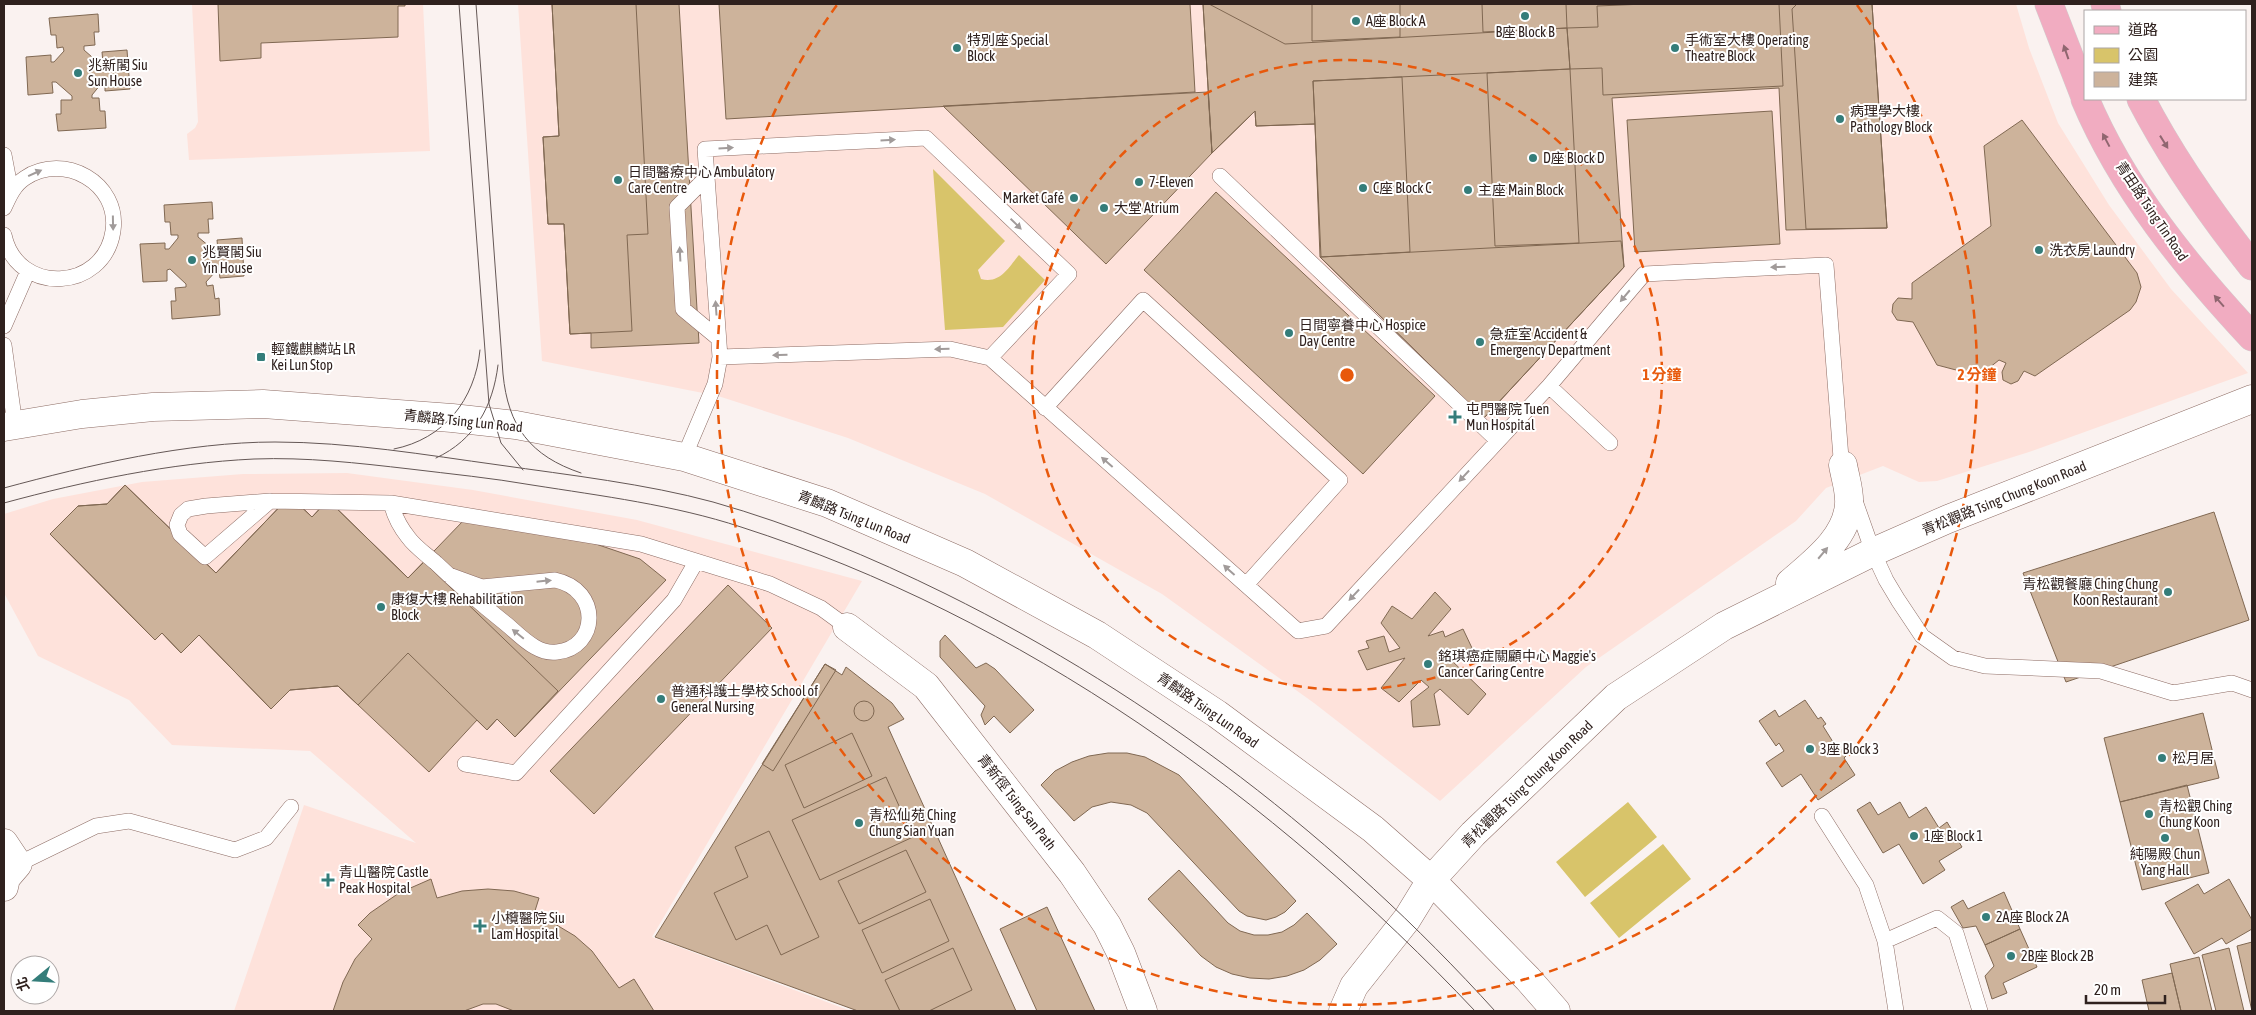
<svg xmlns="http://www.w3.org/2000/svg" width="2256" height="1015" font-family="'Asap Condensed','Noto Sans TC',sans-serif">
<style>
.built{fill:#fee2db}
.green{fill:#d8c46a}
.building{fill:#cdb39b;stroke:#806852}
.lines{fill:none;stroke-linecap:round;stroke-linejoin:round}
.service-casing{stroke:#8d6c64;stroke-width:16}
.minor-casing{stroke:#8d6c64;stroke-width:29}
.tertiary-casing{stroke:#8d6c64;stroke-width:29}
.primary-casing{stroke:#d1cece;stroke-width:29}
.service{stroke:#fff;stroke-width:15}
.minor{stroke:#fff;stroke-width:28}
.tertiary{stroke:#fff;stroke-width:28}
.primary{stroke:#f1acc1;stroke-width:28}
.tram{stroke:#655856;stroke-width:1}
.oneway{fill:#906670}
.oneway2{fill:#a19b9a}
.ring{fill:none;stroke:#e8590c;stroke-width:2.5;stroke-dasharray:9 6}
.poi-dot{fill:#347d7a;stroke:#fff;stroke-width:2}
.labels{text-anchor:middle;stroke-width:4;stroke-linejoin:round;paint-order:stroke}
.poi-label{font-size:14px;fill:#2f211e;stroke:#fff;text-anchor:start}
.street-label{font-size:14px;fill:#2f211e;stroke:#fff}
.centre{fill:#e8590c;stroke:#fff;stroke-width:2.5}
.ring-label{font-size:15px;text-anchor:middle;font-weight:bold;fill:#e8590c;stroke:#fff;stroke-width:4;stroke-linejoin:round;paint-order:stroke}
</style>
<rect width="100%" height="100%" fill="#faf2f0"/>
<path class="built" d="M192 4H423L430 151 189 160 187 134 195 128 198 122Z
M518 4H2016L2029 48 2058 123 2109 205 2171 289 2248 373 2029 452 1937 481 1919 482 1883 466 1826 488 1796 521 1586 667 1440 801 1314 703 1162 594 985 494 848 438 718 396 542 361Z
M347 473 473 490 637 520 862 581 652 937 851 1011H234L304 805 416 843 310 751 172 745 129 700 38 656 4 593V514L53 499 142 482 243 474Z"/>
<path class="green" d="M933 169 1005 241 978 270 981 279C1000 284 1008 268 1019 255L1045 280 1003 327 945 330Z
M1628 802 1657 837 1585 897 1556 862Z
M1663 844 1691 879 1619 938 1590 903Z"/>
<path class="building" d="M218 4H405V6H398V37L261 43V58L220 61Z
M552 4H679L699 343 591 348V333L570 334 564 224H548L543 137 559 136Z
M552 4H636L648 234 627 235 632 331 570 334 564 224H548L543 137 559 136Z
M719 4H1190L1195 92 726 119Z
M1203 4H1872L1887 228 1786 230 1779 88 1612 98 1624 267 1484 418 1320 257 1315 124 1256 126 1255 111 1212 153Z
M1203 4H1209L1285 44 1567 28 1570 69 1313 81 1315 124 1256 126 1255 111 1212 153Z
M1312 4H1400V37L1312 41Z
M1482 4H1566L1567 28 1483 32Z
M1645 4H1779L1783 86 1603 95 1602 68 1570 69 1567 28 1598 27 1597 6Z
M1797 4H1872L1887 228 1806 229 1792 9Z
M98 14 99 32H94L95 45 84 46V50L100 64 103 63 102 52 127 50 130 89 105 91V84H101L92 95V98H99L100 111H105L106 128 58 131 56 114H61V100H72V96L56 82H52L53 93 28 95 26 57 51 55V62H54L64 51 63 47 57 48 56 35H51L49 18Z
M1570 69 1579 243 1495 246 1487 73Z
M1402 77 1410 252 1321 257 1313 81Z
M1208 92 1212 153 1106 264 943 106Z
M1772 111 1780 244 1635 252 1627 120Z
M2022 120 2137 273 2141 287 2136 302 2130 310 2035 376 2024 371 2018 381 2011 384 2003 380 2002 372 2006 363 1999 360 1979 376 1937 365 1913 322 1897 320 1892 312 1893 304 1898 298 1912 299V283L1991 226 1984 146Z
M1216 192 1435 396 1363 474 1144 270Z
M212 202 213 219H208L209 233H198V237L215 251H218L217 240 242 238 244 276 220 278 219 271H216L206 282 207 286 213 285 215 299 219 298 220 315 172 319 171 301H176L175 288 186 287V284L170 269 167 270V281L143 282 140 244 165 243V249H169L178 238V235H171L170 222H165L164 205Z
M1621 241 1624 267 1484 418 1320 257Z
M125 485 216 573 290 496 312 517 328 500 408 578 463 521 584 540 640 559 666 580 515 737 497 719 487 730 477 720 429 772 338 686 290 690 271 709 199 635 181 653 162 633 155 640 50 534 78 506 107 504Z
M125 485 216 573 290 496 312 517 328 500 408 578 424 562 558 691 515 737 497 719 487 730 408 653 358 705 338 686 290 690 271 709 199 635 181 653 162 633 155 640 50 534 78 506 107 504Z
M2214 512 2249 620 2066 682 2023 573Z
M728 585 772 628 594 814 550 771Z
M1435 592 1451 609 1428 636 1443 631 1445 637 1463 629 1472 648 1447 656 1486 694 1468 715 1440 689 1434 694 1440 725 1413 727 1411 701 1429 687 1421 680 1399 702 1381 688 1405 658 1367 670 1358 651 1369 648 1366 641 1384 636 1389 652 1400 648 1381 623 1392 606 1412 619Z
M945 635 976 668 986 663 995 669 1034 710 1010 733 994 716 985 725 981 715 985 706 940 657V641Z
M825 664 842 675 846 667 892 703 904 719 888 727 1016 1011H858L655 937Z
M825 664 836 670 773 771 762 764Z
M1805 700 1818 719 1821 717 1826 724 1823 726 1838 750 1841 749 1846 756 1844 758 1855 775 1818 800 1801 774 1782 787 1766 763 1784 751 1779 743 1776 746 1759 721 1775 710 1779 717Z
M854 711a10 10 0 1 1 20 0a10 10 0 1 1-20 0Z
M2203 713 2219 778 2120 802 2104 738Z
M852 733 872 776 804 808 785 765Z
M1108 753H1127L1145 757 1179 775 1296 901 1285 912 1276 917 1266 920 1247 916 1239 911 1147 813 1131 805 1111 802 1092 807 1074 821 1041 785 1055 771 1072 762 1089 756Z
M886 777 913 837 820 880 792 820Z
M2187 785 2209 873 2142 890 2120 802Z
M1870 802 1878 815 1900 802 1909 818 1926 807 1939 828 1947 822 1962 847 1939 861 1945 870 1923 884 1899 844 1883 853 1857 810Z
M769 831 819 937 781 955 767 925 736 940 714 893 748 877 735 847Z
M906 850 926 892 859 924 838 881Z
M1179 870 1228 923 1240 931 1254 935H1268L1282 932 1294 925 1307 913 1337 944 1320 960 1304 970 1287 976 1269 979 1250 978 1232 974 1216 967 1201 956 1148 899Z
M431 879 437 898 462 891 488 889 514 891 539 898 534 914 555 924 575 936 592 951 619 988 634 979 654 1011H514L496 1004H483L464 1011H333L343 982 355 959 372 939 358 925 370 913 399 893Z
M2229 879 2252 920V929L2226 944 2222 938 2194 954 2165 903 2198 884 2204 894Z
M2004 892 2020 929 1985 945 1976 926 1963 928 1951 907 1963 900 1968 909Z
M930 899 949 941 882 973 862 930Z
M1047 907 1095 1011H1037L1000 929Z
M2020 929 2037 967 2003 983 2007 993 1992 999 1985 976 1994 966 1985 945Z
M2252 942V1011L2237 946Z
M953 948 972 990 929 1011H900L885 980Z
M2229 948 2244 1011H2216L2202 955Z
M2199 957 2212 1011H2181L2170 964Z
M2172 973 2181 1011H2149L2142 980Z"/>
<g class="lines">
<defs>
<path id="service" d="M4 155 11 192
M1220 176 1497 440
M707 177 677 207 683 309 718 338
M4 208C9 197 14 185 25 178 64 152 120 183 113 231 104 292 17 296 4 235
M4 326 28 271
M4 345 15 425
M720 357 950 349 990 358 1298 631 1326 626 1549 386 1644 274 1826 265 1841 458 1845 472
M1549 386 1610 443
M1045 408 1143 300 1340 480 1246 585
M684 457 715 384 720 357 705 149 926 138 1069 274 990 358
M270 501 205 557 180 534 177 525 181 515 188 509 206 506 270 501 391 503 641 544 770 584 821 608 847 627
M1855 501 1873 552 1886 580 1898 600 1922 636 1953 658 1985 666 2101 671 2173 693 2232 683 2252 690
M391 503C394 515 400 527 408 537 415 547 427 555 436 563 458 584 481 604 505 623 515 631 524 641 535 647 542 651 550 653 557 652 598 648 602 590 555 580L482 587 449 575
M465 764 516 773 674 600 696 562
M1822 816 1866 885 1885 941 1896 1011
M18 864 96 826 129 821 235 850 266 838 291 807
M1885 941 1937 918 1956 933 1980 1011"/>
<path id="minor" d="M847 627 926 686 1072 873 1107 925 1121 953 1143 1011
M4 843 18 864 6 878 4 887
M1343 1011 1354 986 1407 919 1431 880"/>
<path id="tertiary" d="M4 427 82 414 153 407 263 404 452 418 516 425 684 457 827 503 965 563 1097 635 1217 714 1373 829 1431 880 1528 979 1556 1011
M1790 583C1814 562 1847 538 1849 504 1850 491 1845 477 1843 465
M1431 880 1473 834 1616 697 1724 626 1873 552 1948 519 2252 399"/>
<path id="primary" d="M2049 4 2085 97
M2105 4 2107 11
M2085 99C2123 189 2186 266 2252 337
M2141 99C2172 159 2210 213 2252 266"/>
</defs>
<use href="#service" class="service-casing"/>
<use href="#minor" class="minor-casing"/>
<use href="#tertiary" class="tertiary-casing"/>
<use href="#primary" class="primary-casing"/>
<use href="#service" class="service"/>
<use href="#minor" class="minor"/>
<use href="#tertiary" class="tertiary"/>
<use href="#primary" class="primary"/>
<path class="tram" d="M459 4 489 404 501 443 523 470
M476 4 503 374C508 426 530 456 581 473
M394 449C444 439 475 400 480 350
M436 458C475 440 493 406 498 365
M4 488C89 465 187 442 275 442 350 442 426 455 499 465 569 475 647 484 713 502 794 525 871 557 946 594 1154 697 1340 840 1495 1011
M4 503C85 481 170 463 254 459 306 457 358 463 410 469 451 474 492 478 532 485 602 496 674 505 741 527 1022 617 1274 798 1475 1011"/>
</g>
<defs><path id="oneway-solid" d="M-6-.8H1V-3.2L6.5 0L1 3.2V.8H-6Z" transform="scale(1.25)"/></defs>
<g class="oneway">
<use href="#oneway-solid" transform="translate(2066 52) rotate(-109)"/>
<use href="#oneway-solid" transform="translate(2106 140) rotate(-118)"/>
<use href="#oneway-solid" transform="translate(2164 142) rotate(58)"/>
<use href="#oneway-solid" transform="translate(2219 301) rotate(-131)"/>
</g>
<g class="oneway2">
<use href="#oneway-solid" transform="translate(888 140) rotate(-3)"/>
<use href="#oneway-solid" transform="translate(726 148) rotate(-3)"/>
<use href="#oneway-solid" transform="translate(35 173) rotate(-24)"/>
<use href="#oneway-solid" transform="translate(113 223) rotate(89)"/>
<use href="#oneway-solid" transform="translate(1016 224) rotate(44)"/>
<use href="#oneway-solid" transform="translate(680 254) rotate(-93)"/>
<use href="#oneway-solid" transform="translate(1778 267) rotate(178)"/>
<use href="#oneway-solid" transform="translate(1625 296) rotate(130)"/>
<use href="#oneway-solid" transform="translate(716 308) rotate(-94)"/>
<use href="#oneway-solid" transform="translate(942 349) rotate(179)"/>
<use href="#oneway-solid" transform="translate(780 355) rotate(178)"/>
<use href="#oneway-solid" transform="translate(1107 462) rotate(-139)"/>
<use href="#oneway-solid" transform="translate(1464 476) rotate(133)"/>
<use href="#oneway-solid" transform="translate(1823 553) rotate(-50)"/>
<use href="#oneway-solid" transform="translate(1229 570) rotate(-138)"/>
<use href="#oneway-solid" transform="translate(544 581) rotate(-6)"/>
<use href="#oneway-solid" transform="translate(1354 595) rotate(133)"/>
<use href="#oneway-solid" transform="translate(518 634) rotate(-141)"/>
</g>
<g class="ring">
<circle cx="1347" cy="375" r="315"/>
<path d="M1857 5A630 630 0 1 1 837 5"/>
</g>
<g class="poi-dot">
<circle cx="1525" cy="16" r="5"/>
<circle cx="1356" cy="21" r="5"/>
<circle cx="957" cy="48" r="5"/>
<circle cx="1675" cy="48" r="5"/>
<circle cx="78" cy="73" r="5"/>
<circle cx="1840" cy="119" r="5"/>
<circle cx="1533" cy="158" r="5"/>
<circle cx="618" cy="180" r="5"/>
<circle cx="1139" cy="182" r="5"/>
<circle cx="1363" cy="188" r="5"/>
<circle cx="1468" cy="190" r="5"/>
<circle cx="1074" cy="198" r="5"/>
<circle cx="1104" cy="208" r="5"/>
<circle cx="2039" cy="250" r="5"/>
<circle cx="192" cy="260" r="5"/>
<circle cx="1289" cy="333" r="5"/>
<circle cx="1480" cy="342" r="5"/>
<rect x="256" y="352" width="10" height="10" rx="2.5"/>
<path d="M1452.5 409.5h5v5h5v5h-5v5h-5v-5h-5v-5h5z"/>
<circle cx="2168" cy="592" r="5"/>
<circle cx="381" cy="607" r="5"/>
<circle cx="1428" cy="664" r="5"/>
<circle cx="661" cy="699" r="5"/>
<circle cx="1810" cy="749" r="5"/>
<circle cx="2162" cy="758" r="5"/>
<circle cx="2149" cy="814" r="5"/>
<circle cx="859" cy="823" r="5"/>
<circle cx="1914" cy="836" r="5"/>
<circle cx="2165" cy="838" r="5"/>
<path d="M325.5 872.5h5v5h5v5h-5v5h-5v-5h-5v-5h5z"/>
<circle cx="1986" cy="917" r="5"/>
<path d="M477.5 918.5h5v5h5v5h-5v5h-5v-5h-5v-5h5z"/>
<circle cx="2011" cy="956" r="5"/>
</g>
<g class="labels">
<g class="poi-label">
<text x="1366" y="26">A座 Block A</text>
<text x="1525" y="37" text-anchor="middle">B座 Block B</text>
<text x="967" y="45">特別座 Special<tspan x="967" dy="16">Block</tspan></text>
<text x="1685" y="45">手術室大樓 Operating<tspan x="1685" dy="16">Theatre Block</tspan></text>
<text x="88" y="70">兆新閣 Siu<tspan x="88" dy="16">Sun House</tspan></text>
<text x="1850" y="116">病理學大樓<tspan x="1850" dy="16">Pathology Block</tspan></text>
<text x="1543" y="163">D座 Block D</text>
<text x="628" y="177">日間醫療中心 Ambulatory<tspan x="628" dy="16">Care Centre</tspan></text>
<text x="1149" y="187">7-Eleven</text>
<text x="1373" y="193">C座 Block C</text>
<text x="1478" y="195">主座 Main Block</text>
<text x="1064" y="203" text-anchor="end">Market Café</text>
<text x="1114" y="213">大堂 Atrium</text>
<text x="2049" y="255">洗衣房 Laundry</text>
<text x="202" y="257">兆賢閣 Siu<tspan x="202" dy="16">Yin House</tspan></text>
<text x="1299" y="330">日間寧養中心 Hospice<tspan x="1299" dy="16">Day Centre</tspan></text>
<text x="1490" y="339">急症室 Accident &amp;<tspan x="1490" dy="16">Emergency Department</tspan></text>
<text x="271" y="354">輕鐵麒麟站 LR<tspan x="271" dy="16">Kei Lun Stop</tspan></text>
<text x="1466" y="414">屯門醫院 Tuen<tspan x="1466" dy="16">Mun Hospital</tspan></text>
<text x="2158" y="589" text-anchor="end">青松觀餐廳 Ching Chung<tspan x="2158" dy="16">Koon Restaurant</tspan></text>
<text x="391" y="604">康復大樓 Rehabilitation<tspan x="391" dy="16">Block</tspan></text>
<text x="1438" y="661">銘琪癌症關顧中心 Maggie's<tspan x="1438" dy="16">Cancer Caring Centre</tspan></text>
<text x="671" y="696">普通科護士學校 School of<tspan x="671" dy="16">General Nursing</tspan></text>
<text x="1820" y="754">3座 Block 3</text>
<text x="2172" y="763">松月居</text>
<text x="2159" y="811">青松觀 Ching<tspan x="2159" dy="16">Chung Koon</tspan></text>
<text x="869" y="820">青松仙苑 Ching<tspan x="869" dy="16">Chung Sian Yuan</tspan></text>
<text x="1924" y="841">1座 Block 1</text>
<text x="2165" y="859" text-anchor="middle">純陽殿 Chun<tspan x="2165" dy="16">Yang Hall</tspan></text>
<text x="339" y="877">青山醫院 Castle<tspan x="339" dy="16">Peak Hospital</tspan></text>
<text x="1996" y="922">2A座 Block 2A</text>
<text x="491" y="923">小欖醫院 Siu<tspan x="491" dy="16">Lam Hospital</tspan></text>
<text x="2021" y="961">2B座 Block 2B</text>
</g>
<g class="street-label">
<text transform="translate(2152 211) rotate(56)" y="5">青田路 Tsing Tin Road</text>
<text transform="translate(463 421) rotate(6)" y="5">青麟路 Tsing Lun Road</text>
<text transform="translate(2004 498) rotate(-22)" y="5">青松觀路 Tsing Chung Koon Road</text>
<text transform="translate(854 517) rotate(22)" y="5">青麟路 Tsing Lun Road</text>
<text transform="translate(1208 710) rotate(35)" y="5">青麟路 Tsing Lun Road</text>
<text transform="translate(1527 784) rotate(-44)" y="5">青松觀路 Tsing Chung Koon Road</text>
<text transform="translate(1017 802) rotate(52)" y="5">青新徑 Tsing San Path</text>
</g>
</g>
<circle cx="1347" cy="375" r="8" class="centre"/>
<g class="ring-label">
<text x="1662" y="380">1 分鐘</text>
<text x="1977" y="380">2 分鐘</text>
</g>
<rect width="2256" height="1015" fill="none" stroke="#2f211e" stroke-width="10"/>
<rect x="2084" y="10" width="162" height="90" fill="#ffffff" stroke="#aca6a5"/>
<rect x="2094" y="26" width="25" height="8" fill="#f1acc1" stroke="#aca6a5"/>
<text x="2128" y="35" font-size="15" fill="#2f211e">道路</text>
<rect x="2094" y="48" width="25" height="15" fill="#d8c46a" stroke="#aca6a5"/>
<text x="2128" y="60" font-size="15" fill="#2f211e">公園</text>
<rect x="2094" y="72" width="25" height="15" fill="#cdb39b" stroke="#aca6a5"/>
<text x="2128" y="85" font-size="15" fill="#2f211e">建築</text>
<g transform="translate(35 980) rotate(252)"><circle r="24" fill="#ffffff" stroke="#aca6a5"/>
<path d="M0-4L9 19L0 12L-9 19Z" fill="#347d7a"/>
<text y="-8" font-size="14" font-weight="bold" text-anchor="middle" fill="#2f211e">北</text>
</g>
<path d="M2086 995v8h79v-8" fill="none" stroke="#2f211e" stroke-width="2.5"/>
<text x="2094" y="995" font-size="15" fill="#2f211e" stroke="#ffffff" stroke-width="4" paint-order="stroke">20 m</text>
</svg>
